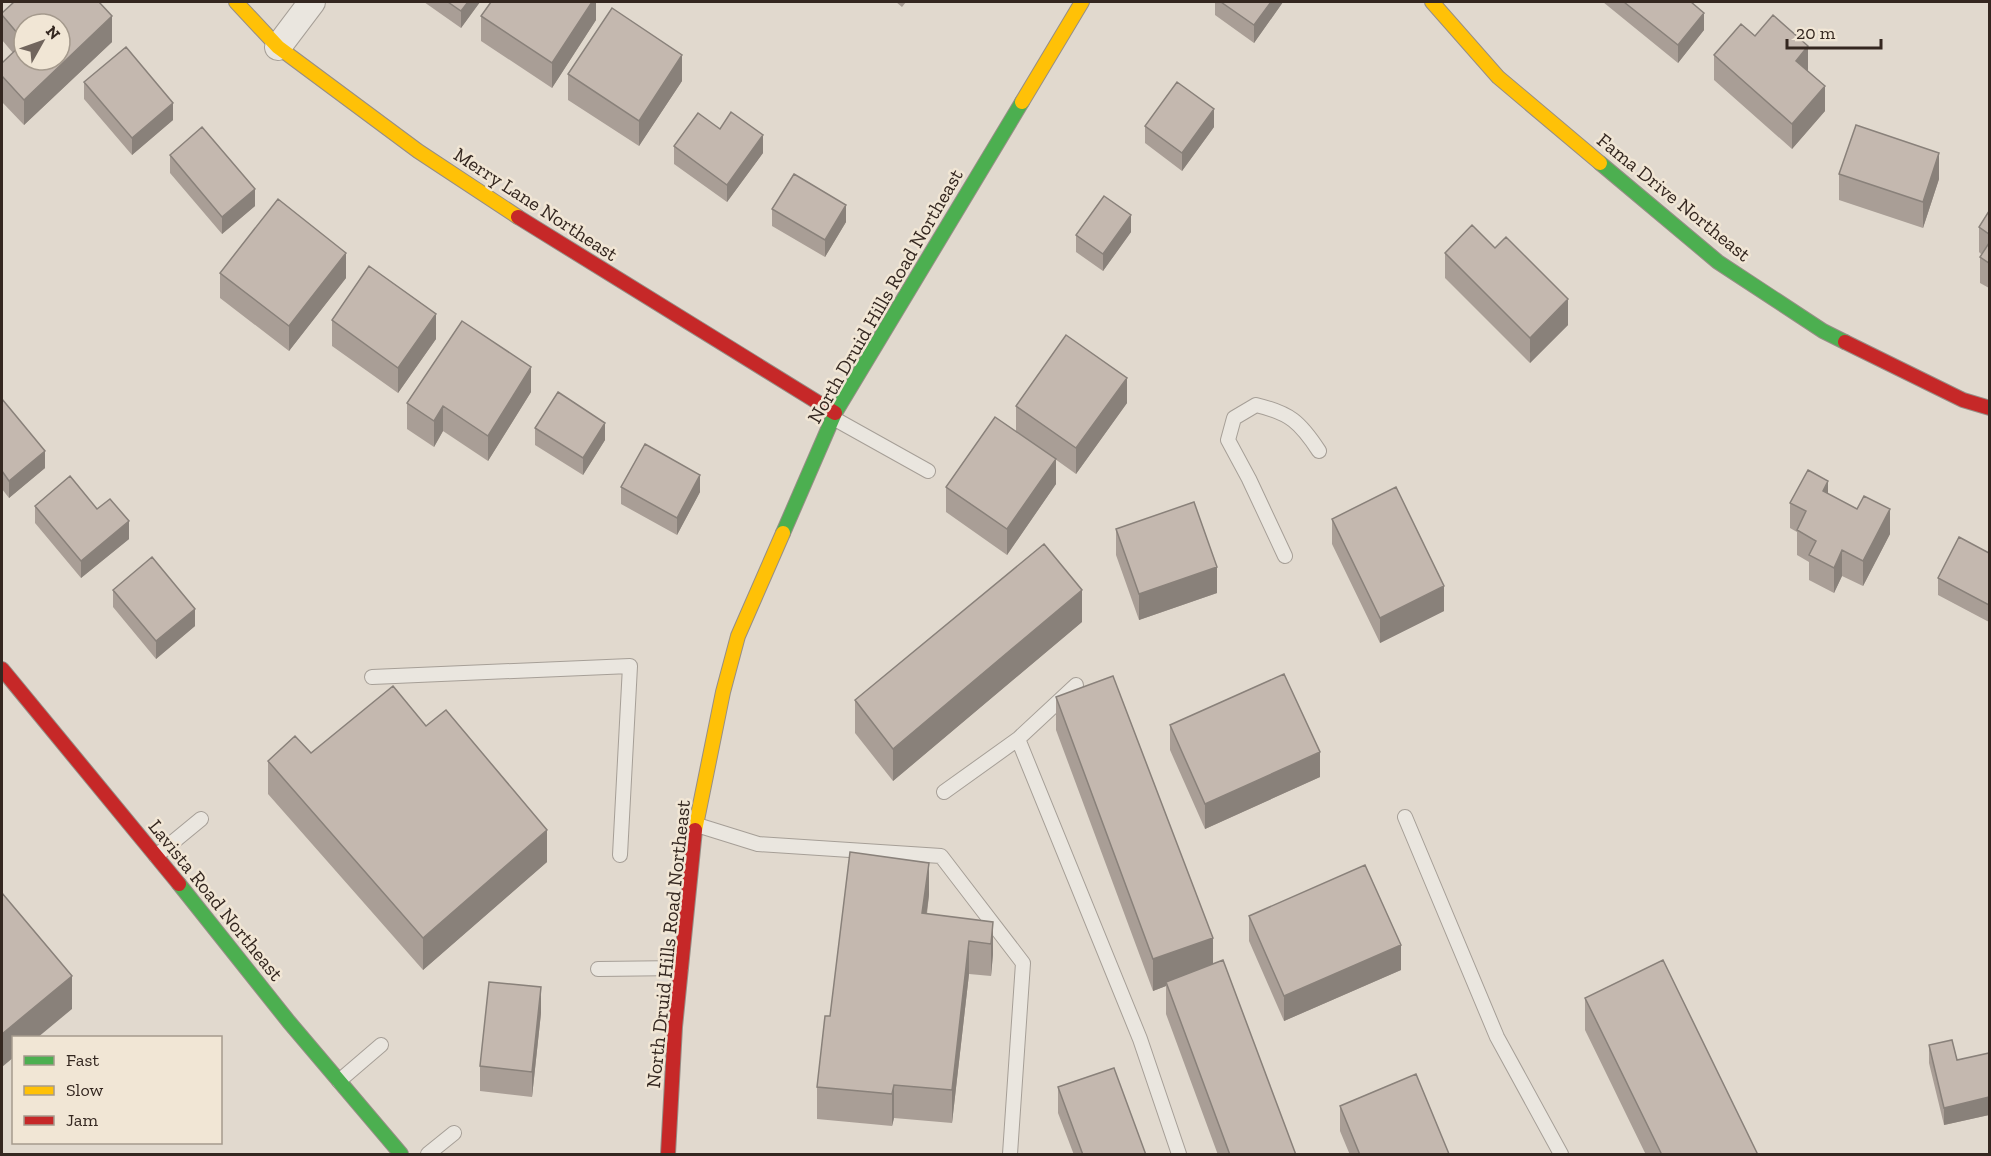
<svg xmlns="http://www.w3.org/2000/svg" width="1991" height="1156" font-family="'Zilla Slab',serif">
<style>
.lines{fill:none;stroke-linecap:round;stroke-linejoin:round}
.lane-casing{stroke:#a69f97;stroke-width:16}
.street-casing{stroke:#a69f97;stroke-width:28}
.fast-casing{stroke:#968e86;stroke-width:16}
.slow-casing{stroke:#968e86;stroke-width:16}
.jam-casing{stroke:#968e86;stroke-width:16}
.lane{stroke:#eae6df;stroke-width:14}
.street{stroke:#eae6df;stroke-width:26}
.fast{stroke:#4caf50;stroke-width:14}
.slow{stroke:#ffc107;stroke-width:14}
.jam{stroke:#c62828;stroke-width:14}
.wall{fill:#a99e96}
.shaded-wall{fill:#89817a}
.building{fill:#c4b8af;stroke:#89817a;stroke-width:1.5}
.labels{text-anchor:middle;stroke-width:5;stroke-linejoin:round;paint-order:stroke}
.street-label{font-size:20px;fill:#342720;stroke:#f1e6d5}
</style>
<rect width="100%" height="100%" fill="#e1d9ce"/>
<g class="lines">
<defs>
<path id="lane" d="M833 418 928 471
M1285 556 1249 479 1228 440 1234 418 1256 405C1290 413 1300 422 1319 451
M372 677 630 666 620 855
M1076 685 1018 739 1140 1039 1179 1154
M944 792 1018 739
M1405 817 1497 1037 1561 1154
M697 825 758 844 941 856 1023 963 1010 1154
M156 856 201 819
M598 969 681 968
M339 1081 381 1045
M428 1154 454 1133"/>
<path id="street" d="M278 47 312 2"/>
<path id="fast" d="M1600 163 1718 262 1823 331 1845 342
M783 533 835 413 1022 102
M179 884 289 1022 401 1154"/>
<path id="slow" d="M236 2 278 47 418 151 518 217
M1432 2 1498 77 1600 163
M1022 102 1082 2
M695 830 723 692 738 636 783 533"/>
<path id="jam" d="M518 217 835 413
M1845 342 1963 400 1990 408
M2 669 179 884
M668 1154 675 1027 695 830"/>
</defs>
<use href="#lane" class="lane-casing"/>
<use href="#street" class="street-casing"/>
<use href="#fast" class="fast-casing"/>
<use href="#slow" class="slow-casing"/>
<use href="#jam" class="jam-casing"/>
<use href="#lane" class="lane"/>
<use href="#street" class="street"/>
<use href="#fast" class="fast"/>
<use href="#slow" class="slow"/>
<use href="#jam" class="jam"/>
</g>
<path class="wall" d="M424 2H480L461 28Z
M596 2V20L552 88 481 41V16Z
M896 2H906L902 7Z
M1215 2H1283L1254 43 1215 15Z
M1603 2H1691L1704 30 1678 63Z
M2 13 112 42 24 125 2 102V63L13 53 2 40Z
M1755 36 1808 72 1825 111 1792 149 1714 80V55Z
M568 74 682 81 639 146 568 100Z
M84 82 173 120 132 155 84 99Z
M1145 126 1214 127 1182 171 1145 143Z
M720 129 763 153 727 202 674 164V146Z
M170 155 255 206 222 234 170 173Z
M1839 174 1939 179 1923 228 1839 200Z
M772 209 846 222 825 257 772 226Z
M1989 211V288L1980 283V257L1982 255 1979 252V227Z
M1131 232 1103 271 1076 252V235Z
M1445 253 1568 325 1530 363 1445 278Z
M220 273 346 278 289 351 220 298Z
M332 320 436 339 398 393 332 346Z
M531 392 488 461 443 431 434 447 407 429V403Z
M2 399 45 468 9 498 2 489Z
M1127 403 1076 474 1016 431V406Z
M535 428 605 440 583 475 535 445Z
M1056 484 1007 555 946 512V487Z
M621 487 700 492 677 535 621 504Z
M1828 494 1890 534 1863 586 1842 576 1834 593 1809 580V562L1797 555V532L1790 528V503Z
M35 506 97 509 129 539 81 578 35 523Z
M1332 519 1444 611 1380 643 1332 544Z
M1116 529 1217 593 1139 620 1116 555Z
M1989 553V622L1938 595V578Z
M113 590 195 626 156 659 113 607Z
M1082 622 893 781 855 733V700Z
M1056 697 1213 964 1296 1155H1218L1166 1014V986L1153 991 1056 730Z
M1170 725 1320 777 1205 829 1170 750Z
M426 726 547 862 423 970 268 794V761L311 753Z
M929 895 927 914 993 922V954L991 976 969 974 952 1123 894 1118 892 1126 817 1119V1087L830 1016Z
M1249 916 1401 970 1284 1021 1249 941Z
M1585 998 1758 1155H1646L1585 1030Z
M541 1013 532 1097 480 1091V1066Z
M1929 1045 1957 1060 1989 1053V1115L1944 1125 1929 1063Z
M1058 1087 1146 1155H1074L1058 1113Z
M1340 1106 1449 1155H1350L1340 1131Z"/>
<path class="shaded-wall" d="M468 2H480L461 28V11Z
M592 2H596V20L552 88V63Z
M1271 2H1283L1254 43V25Z
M1704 13V30L1678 63V45Z
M112 16V42L24 125V100Z
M1808 46V72L1796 61Z
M682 55V81L639 146V121Z
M1825 86V111L1792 149V124Z
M173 103V120L132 155V138Z
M1214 109V127L1182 171V153Z
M763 135V153L727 202V185Z
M1939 153V179L1923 228V202Z
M255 189V206L222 234V217Z
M846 205V222L825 257V240Z
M1131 215V232L1103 271V254Z
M346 253V278L289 351V326Z
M1568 299V325L1530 363V338Z
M436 314V339L398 393V368Z
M531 367V392L488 461V436Z
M1127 378V403L1076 474V448Z
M443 406V431L434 447V421Z
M605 423V440L583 475V458Z
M45 451V468L9 498V481Z
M1056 459V484L1007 555V529Z
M700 475V492L677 535V518Z
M1828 481V506L1823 491Z
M1890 509V534L1863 586V561Z
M129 521V539L81 578V561Z
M1842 550V576L1834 593V568Z
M1217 567V593L1139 620V594Z
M1444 586V611L1380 643V618Z
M1082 590V622L893 781V749Z
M195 609V626L156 659V641Z
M1320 752V777L1205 829V804Z
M547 830V862L423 970V938Z
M929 863V895L922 946V913Z
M993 922V954L991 976V944Z
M1213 938V971L1166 982V986L1153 991V959Z
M969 941V974L952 1123V1090Z
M1401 945V970L1284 1021V996Z
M72 976V1009L37 1038H14V1057L2 1067V1034Z
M541 987V1013L532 1097V1072Z
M894 1085V1118L892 1126V1094Z
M1989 1097V1115L1944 1125V1108Z"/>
<path class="building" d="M14 2H99L112 16 24 100 2 76V63L24 42V60H60V24H24V41L2 15V13Z
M448 2H468L461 11Z
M491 2H592L552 63 481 16Z
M1221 2H1271L1254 25Z
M1624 2H1691L1704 13 1678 45Z
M612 8 682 55 639 121 568 74Z
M1773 15 1808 46 1796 61 1825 86 1792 124 1714 55 1741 24 1755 36Z
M126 47 173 103 132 138 84 82Z
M1177 82 1214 109 1182 153 1145 126Z
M731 112 763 135 727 185 674 146 698 113 720 129Z
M1856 125 1939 153 1923 202 1839 174Z
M202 127 255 189 222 217 170 155Z
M794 174 846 205 825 240 772 209Z
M1104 196 1131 215 1103 254 1076 235Z
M278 199 346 253 289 326 220 273Z
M1989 211V234L1979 227Z
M1472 225 1495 248 1506 237 1568 299 1530 338 1445 253Z
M1989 243V263L1980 257Z
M369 266 436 314 398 368 332 320Z
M462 321 531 367 488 436 443 406 434 421 407 403Z
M1066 335 1127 378 1076 448 1016 406Z
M558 392 605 423 583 458 535 428Z
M2 399 45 451 9 481 2 471Z
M995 417 1056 459 1007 529 946 487Z
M645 444 700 475 677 518 621 487Z
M1808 470 1828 481 1823 491 1857 509 1864 496 1890 509 1863 561 1842 550 1834 568 1809 555 1816 541 1797 530 1806 511 1790 503Z
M70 476 97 509 110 499 129 521 81 561 35 506Z
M1396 487 1444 586 1380 618 1332 519Z
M1194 502 1217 567 1139 594 1116 529Z
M1959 537 1989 553V605L1938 578Z
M1044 544 1082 590 893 749 855 700Z
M152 557 195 609 156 641 113 590Z
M1284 674 1320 752 1205 804 1170 725Z
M1113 676 1213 938 1153 959 1056 697Z
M393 686 426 726 446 710 547 830 423 938 268 761 295 736 311 753Z
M850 852 929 863 922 913 993 922 991 944 969 941 952 1090 894 1085 892 1094 817 1087 825 1016H830Z
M1365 865 1401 945 1284 996 1249 916Z
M2 893 72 976 2 1034Z
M1223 960 1296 1155H1230L1166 982Z
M1663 960 1758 1155H1662L1585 998Z
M489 982 541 987 532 1072 480 1066Z
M1952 1040 1957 1060 1989 1053V1097L1944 1108 1929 1045Z
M1114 1068 1146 1155H1083L1058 1087Z
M1416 1074 1449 1154 1360 1155 1340 1106Z"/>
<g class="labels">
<g class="street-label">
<text transform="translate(1674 197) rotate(39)" y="7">Fama Drive Northeast</text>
<text transform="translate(536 204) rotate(33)" y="7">Merry Lane Northeast</text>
<text transform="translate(885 296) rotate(-60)" y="7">North Druid Hills Road Northeast</text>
<text transform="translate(216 900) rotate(51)" y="7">Lavista Road Northeast</text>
<text transform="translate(668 944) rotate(-84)" y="7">North Druid Hills Road Northeast</text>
</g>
</g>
<rect width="1991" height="1156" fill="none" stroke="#342720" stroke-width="6"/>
<rect x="12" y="1036" width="210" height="108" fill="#f1e6d5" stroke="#a59a8d" stroke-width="1.5"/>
<rect x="24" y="1056" width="30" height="9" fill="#4caf50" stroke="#a59a8d" stroke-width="1.5"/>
<text x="66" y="1066" font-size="18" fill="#342720">Fast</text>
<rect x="24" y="1086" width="30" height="9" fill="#ffc107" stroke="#a59a8d" stroke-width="1.5"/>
<text x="66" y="1096" font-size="18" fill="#342720">Slow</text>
<rect x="24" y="1116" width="30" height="9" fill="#c62828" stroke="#a59a8d" stroke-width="1.5"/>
<text x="66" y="1126" font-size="18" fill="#342720">Jam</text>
<g transform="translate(42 42) rotate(50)"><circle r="28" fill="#f1e6d5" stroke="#a59a8d" stroke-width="1.5"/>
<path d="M0-4.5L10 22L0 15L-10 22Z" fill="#71655d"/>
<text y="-9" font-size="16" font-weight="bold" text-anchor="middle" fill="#342720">N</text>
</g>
<path d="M1787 39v9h94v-9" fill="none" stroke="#342720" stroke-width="3"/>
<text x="1796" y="39" font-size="18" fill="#342720" stroke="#f1e6d5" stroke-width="4.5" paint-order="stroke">20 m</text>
</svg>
